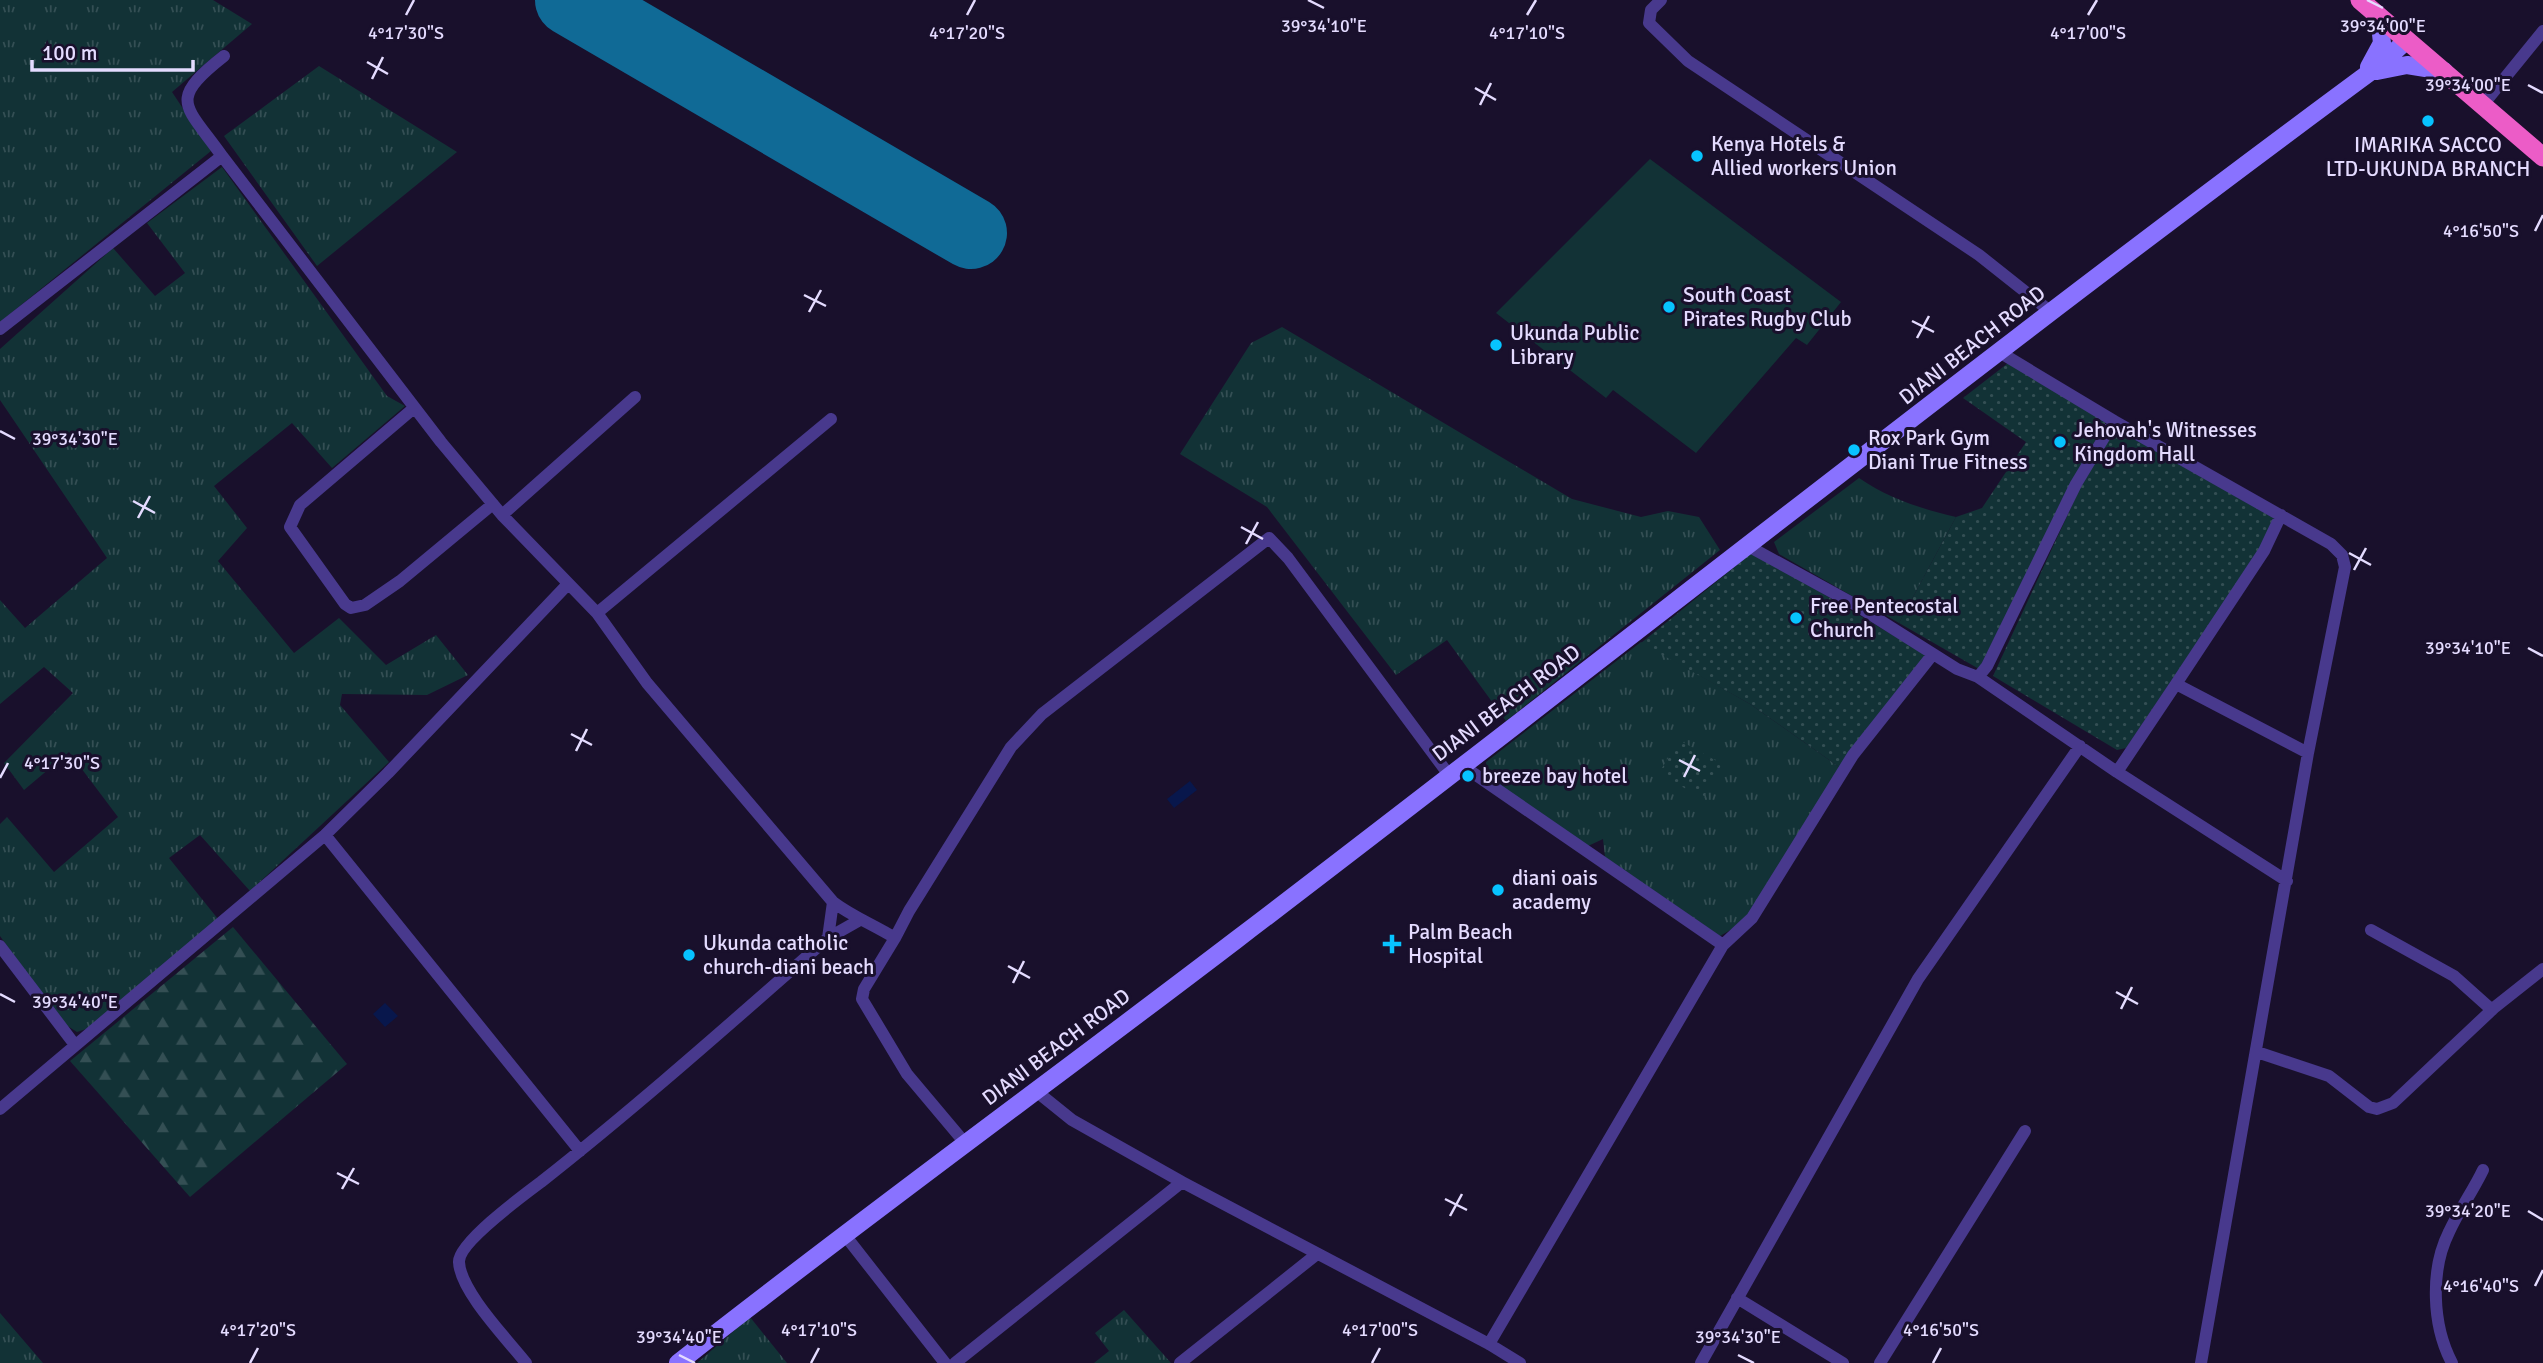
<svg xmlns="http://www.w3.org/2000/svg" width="2543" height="1363" font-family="Signika,sans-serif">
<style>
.grass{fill:url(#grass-tufts)}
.forest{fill:url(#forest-firs)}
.park{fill:#123236}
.garden{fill:url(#garden-dots)}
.water{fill:#08174c}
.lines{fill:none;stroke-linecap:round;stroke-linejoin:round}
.runway{stroke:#106a96;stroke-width:72}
.minor{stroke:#48398d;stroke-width:12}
.secondary{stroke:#8972ff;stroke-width:18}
.trunk{stroke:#ec5cc7;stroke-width:19}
.ticks{fill:none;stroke:#e4dbff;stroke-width:2.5}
.poi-dot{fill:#07c3ff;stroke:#19102c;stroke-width:2.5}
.labels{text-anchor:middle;stroke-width:6;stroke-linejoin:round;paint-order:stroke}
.poi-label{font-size:21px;fill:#e4dbff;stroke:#19102c;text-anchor:start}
.street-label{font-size:21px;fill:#e4dbff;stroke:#19102c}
.ticks-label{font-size:18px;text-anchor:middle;fill:#e4dbff;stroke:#19102c;stroke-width:6;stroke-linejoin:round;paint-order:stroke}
</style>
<defs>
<pattern id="grass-tufts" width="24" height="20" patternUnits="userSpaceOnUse" patternTransform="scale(1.75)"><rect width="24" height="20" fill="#123236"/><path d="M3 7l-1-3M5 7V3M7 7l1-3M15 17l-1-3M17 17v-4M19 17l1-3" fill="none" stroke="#344f54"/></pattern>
<pattern id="forest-firs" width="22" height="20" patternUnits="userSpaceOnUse" patternTransform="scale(1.75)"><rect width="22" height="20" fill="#123236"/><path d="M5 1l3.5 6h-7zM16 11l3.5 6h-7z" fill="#344f54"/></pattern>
<pattern id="garden-dots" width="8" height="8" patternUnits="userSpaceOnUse" patternTransform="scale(1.75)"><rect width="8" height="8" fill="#123236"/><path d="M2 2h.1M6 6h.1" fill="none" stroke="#344f54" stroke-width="1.8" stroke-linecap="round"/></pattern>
</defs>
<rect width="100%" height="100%" fill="#19102c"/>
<path class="grass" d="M0 0H213L252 24 172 92 211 151 0 322Z
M319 66 457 152 317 266 224 136Z
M222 167 387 396 405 406 332 468 292 423 214 486 247 528 218 561 294 653 339 618 386 665 436 635 468 675 427 695 342 694 340 705 389 762 250 891 200 835 169 858 218 919 92 1027 77 1032 63 1023 0 936V824L7 817 54 872 118 817 69 752 24 790 4 763 73 693 44 667 0 704V600L25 628 107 558 0 400V349L113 248 155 296 185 273 147 223Z
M1282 327 1572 499 1641 517 1668 511 1699 517 1720 550 1506 721 1447 640 1396 675 1267 507 1180 454 1251 343Z
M1859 478C1888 498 1921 509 1956 517L1899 623 1779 554 1774 542Z
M1641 642 1750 704 1842 769 1749 919 1720 936 1605 857 1603 839 1588 846 1487 778 1486 762Z
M1124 1310 1171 1363H1094L1109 1351 1095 1333Z
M0 1313 43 1363H0Z
M750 1317 787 1363H697Z"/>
<path class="forest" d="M233 927 347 1064 190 1197 70 1061Z"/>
<path class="park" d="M1650 159 1841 302 1807 345 1796 338 1696 453 1613 390 1606 398 1496 313Z"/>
<path class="garden" d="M2012 360 2106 422 2075 475 1979 669 1899 623 1956 517 1982 508 2026 442 1963 398Z
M2116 427 2275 518 2260 549 2126 748 2117 750 1993 676 2081 486Z
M1753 552 1926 655 1842 769 1750 704 1641 643Z
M1679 740 1722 764 1703 799 1659 773Z"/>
<path class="water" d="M1190 781 1197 790 1174 808 1167 799Z
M385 1003 398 1016 385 1027 373 1014Z"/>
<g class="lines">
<path class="runway" d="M571 0 971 233"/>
<path class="minor" d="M1661 0 1651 10 1649 23 1688 61 1979 255 2051 312
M2482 106 2543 31
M222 156C185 104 167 101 224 56
M0 329 222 156 441 442 502 515 597 613
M2001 353 2114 421 2331 544 2342 555 2345 567 2308 753 2201 1363
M414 408 300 505 290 527 345 604 351 608 365 605 400 581 493 504
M502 515 635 397
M1748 546 1854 604 1957 669 1978 677 2117 772 2176 684 2308 753
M1978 677 1987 666 2076 484 2114 421
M2176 684 2264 551 2281 515
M1463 766 1723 945 1752 918 1853 755 1933 654
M2117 772 2287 881
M325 835 580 1151
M833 902C853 917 874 925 895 938L909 911 1011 747 1042 714 1269 538 1288 558 1449 775
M2371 930 2454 976 2492 1010
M828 938 858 921
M895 938 864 989 862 999 907 1074 965 1143
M0 946 75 1045
M2257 1052 2329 1076 2369 1107 2377 1109 2393 1103 2495 1007 2543 969
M1036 1091 1072 1120 1182 1182 1489 1344 1520 1363
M0 1109 325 835 388 773 568 584
M844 1234 945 1363
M1737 1298 1843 1363
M1489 1344 1723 945
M526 1363C508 1340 460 1291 459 1262 458 1243 525 1194 541 1182 640 1104 733 1021 828 938L833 902 647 683 597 613 831 419
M955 1363 1182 1182
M1180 1363 1317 1254
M1701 1363 1918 979 2080 746
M1880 1363 2025 1131
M2452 1363C2432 1325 2430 1270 2449 1232 2459 1210 2473 1191 2483 1170"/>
<path class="secondary" d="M2369 67 2382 43 2379 16
M2377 71 2407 65 2444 71
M678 1363C861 1219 1050 1082 1236 940 1618 649 1994 349 2381 64L2407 40"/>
<path class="trunk" d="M2360 0 2543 157"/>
</g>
<path class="ticks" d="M1308 0 1324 8M2367 0 2383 8M406 15 414 0M967 15 975 0M1527 15 1536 0M2088 15 2097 0M367 62 388 74M372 79 383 57M2528 85 2543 93M1475 88 1496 100M1480 105 1491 83M2535 231 2543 215M804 295 826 306M809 312 821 290M1912 321 1934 332M1917 338 1929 316M0 431 15 439M133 501 155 513M138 518 150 496M1241 527 1263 539M1246 544 1258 522M2349 553 2371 565M2354 570 2366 548M2528 648 2543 656M571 734 592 745M576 751 587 729M1679 760 1700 771M1684 777 1695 755M0 778 8 763M1008 966 1030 978M1013 983 1024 961M2116 992 2138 1004M0 994 15 1002M2121 1009 2132 987M337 1173 359 1184M342 1189 354 1168M1445 1199 1467 1210M2528 1211 2543 1220M1450 1216 1462 1194M2535 1286 2543 1270M679 1355 695 1363M1738 1355 1754 1363M250 1363 258 1348M811 1363 819 1348M1372 1363 1380 1348M1933 1363 1941 1348"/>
<g class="poi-dot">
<circle cx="2428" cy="121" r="7"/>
<circle cx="1697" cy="156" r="7"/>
<circle cx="1669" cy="307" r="7"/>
<circle cx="1496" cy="345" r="7"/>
<circle cx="2060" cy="442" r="7"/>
<circle cx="1854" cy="450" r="7"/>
<circle cx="1796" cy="618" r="7"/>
<circle cx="1468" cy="776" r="7"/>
<circle cx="1498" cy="890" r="7"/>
<path d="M1388.5 933.5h7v7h7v7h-7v7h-7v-7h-7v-7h7z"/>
<circle cx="689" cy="955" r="7"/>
</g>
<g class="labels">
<g class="poi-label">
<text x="1711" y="151">Kenya Hotels &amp;<tspan x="1711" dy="24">Allied workers Union</tspan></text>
<text x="2428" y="152" text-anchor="middle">IMARIKA SACCO<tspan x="2428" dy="24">LTD-UKUNDA BRANCH</tspan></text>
<text x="1683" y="302">South Coast<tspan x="1683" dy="24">Pirates Rugby Club</tspan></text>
<text x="1510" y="340">Ukunda Public<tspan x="1510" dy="24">Library</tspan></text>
<text x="2074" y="437">Jehovah's Witnesses<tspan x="2074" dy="24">Kingdom Hall</tspan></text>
<text x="1868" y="445">Rox Park Gym<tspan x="1868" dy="24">Diani True Fitness</tspan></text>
<text x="1810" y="613">Free Pentecostal<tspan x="1810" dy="24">Church</tspan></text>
<text x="1482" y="783">breeze bay hotel</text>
<text x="1512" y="885">diani oais<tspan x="1512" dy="24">academy</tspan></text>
<text x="1408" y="939">Palm Beach<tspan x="1408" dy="24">Hospital</tspan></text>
<text x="703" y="950">Ukunda catholic<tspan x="703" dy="24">church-diani beach</tspan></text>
</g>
<g class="street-label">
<text transform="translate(1972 345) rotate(-38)" y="7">DIANI BEACH ROAD</text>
<text transform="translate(1506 703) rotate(-37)" y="7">DIANI BEACH ROAD</text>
<text transform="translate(1056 1047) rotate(-37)" y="7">DIANI BEACH ROAD</text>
</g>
</g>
<g class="ticks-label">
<text x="1324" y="32">39°34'10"E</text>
<text x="2383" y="32">39°34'00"E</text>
<text x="406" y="39">4°17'30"S</text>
<text x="967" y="39">4°17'20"S</text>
<text x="1527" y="39">4°17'10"S</text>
<text x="2088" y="39">4°17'00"S</text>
<text x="2468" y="91">39°34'00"E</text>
<text x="2481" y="237">4°16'50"S</text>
<text x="75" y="445">39°34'30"E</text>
<text x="2468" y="654">39°34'10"E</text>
<text x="62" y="769">4°17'30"S</text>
<text x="75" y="1008">39°34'40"E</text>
<text x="2468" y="1217">39°34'20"E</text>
<text x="2481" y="1292">4°16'40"S</text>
<text x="258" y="1336">4°17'20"S</text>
<text x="819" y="1336">4°17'10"S</text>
<text x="1380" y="1336">4°17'00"S</text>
<text x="1941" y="1336">4°16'50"S</text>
<text x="679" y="1343">39°34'40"E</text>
<text x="1738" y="1343">39°34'30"E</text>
</g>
<path d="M32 60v10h161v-10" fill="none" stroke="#e4dbff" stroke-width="3.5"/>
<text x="42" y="60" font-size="21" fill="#e4dbff" stroke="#19102c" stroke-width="5" paint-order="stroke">100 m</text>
</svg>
